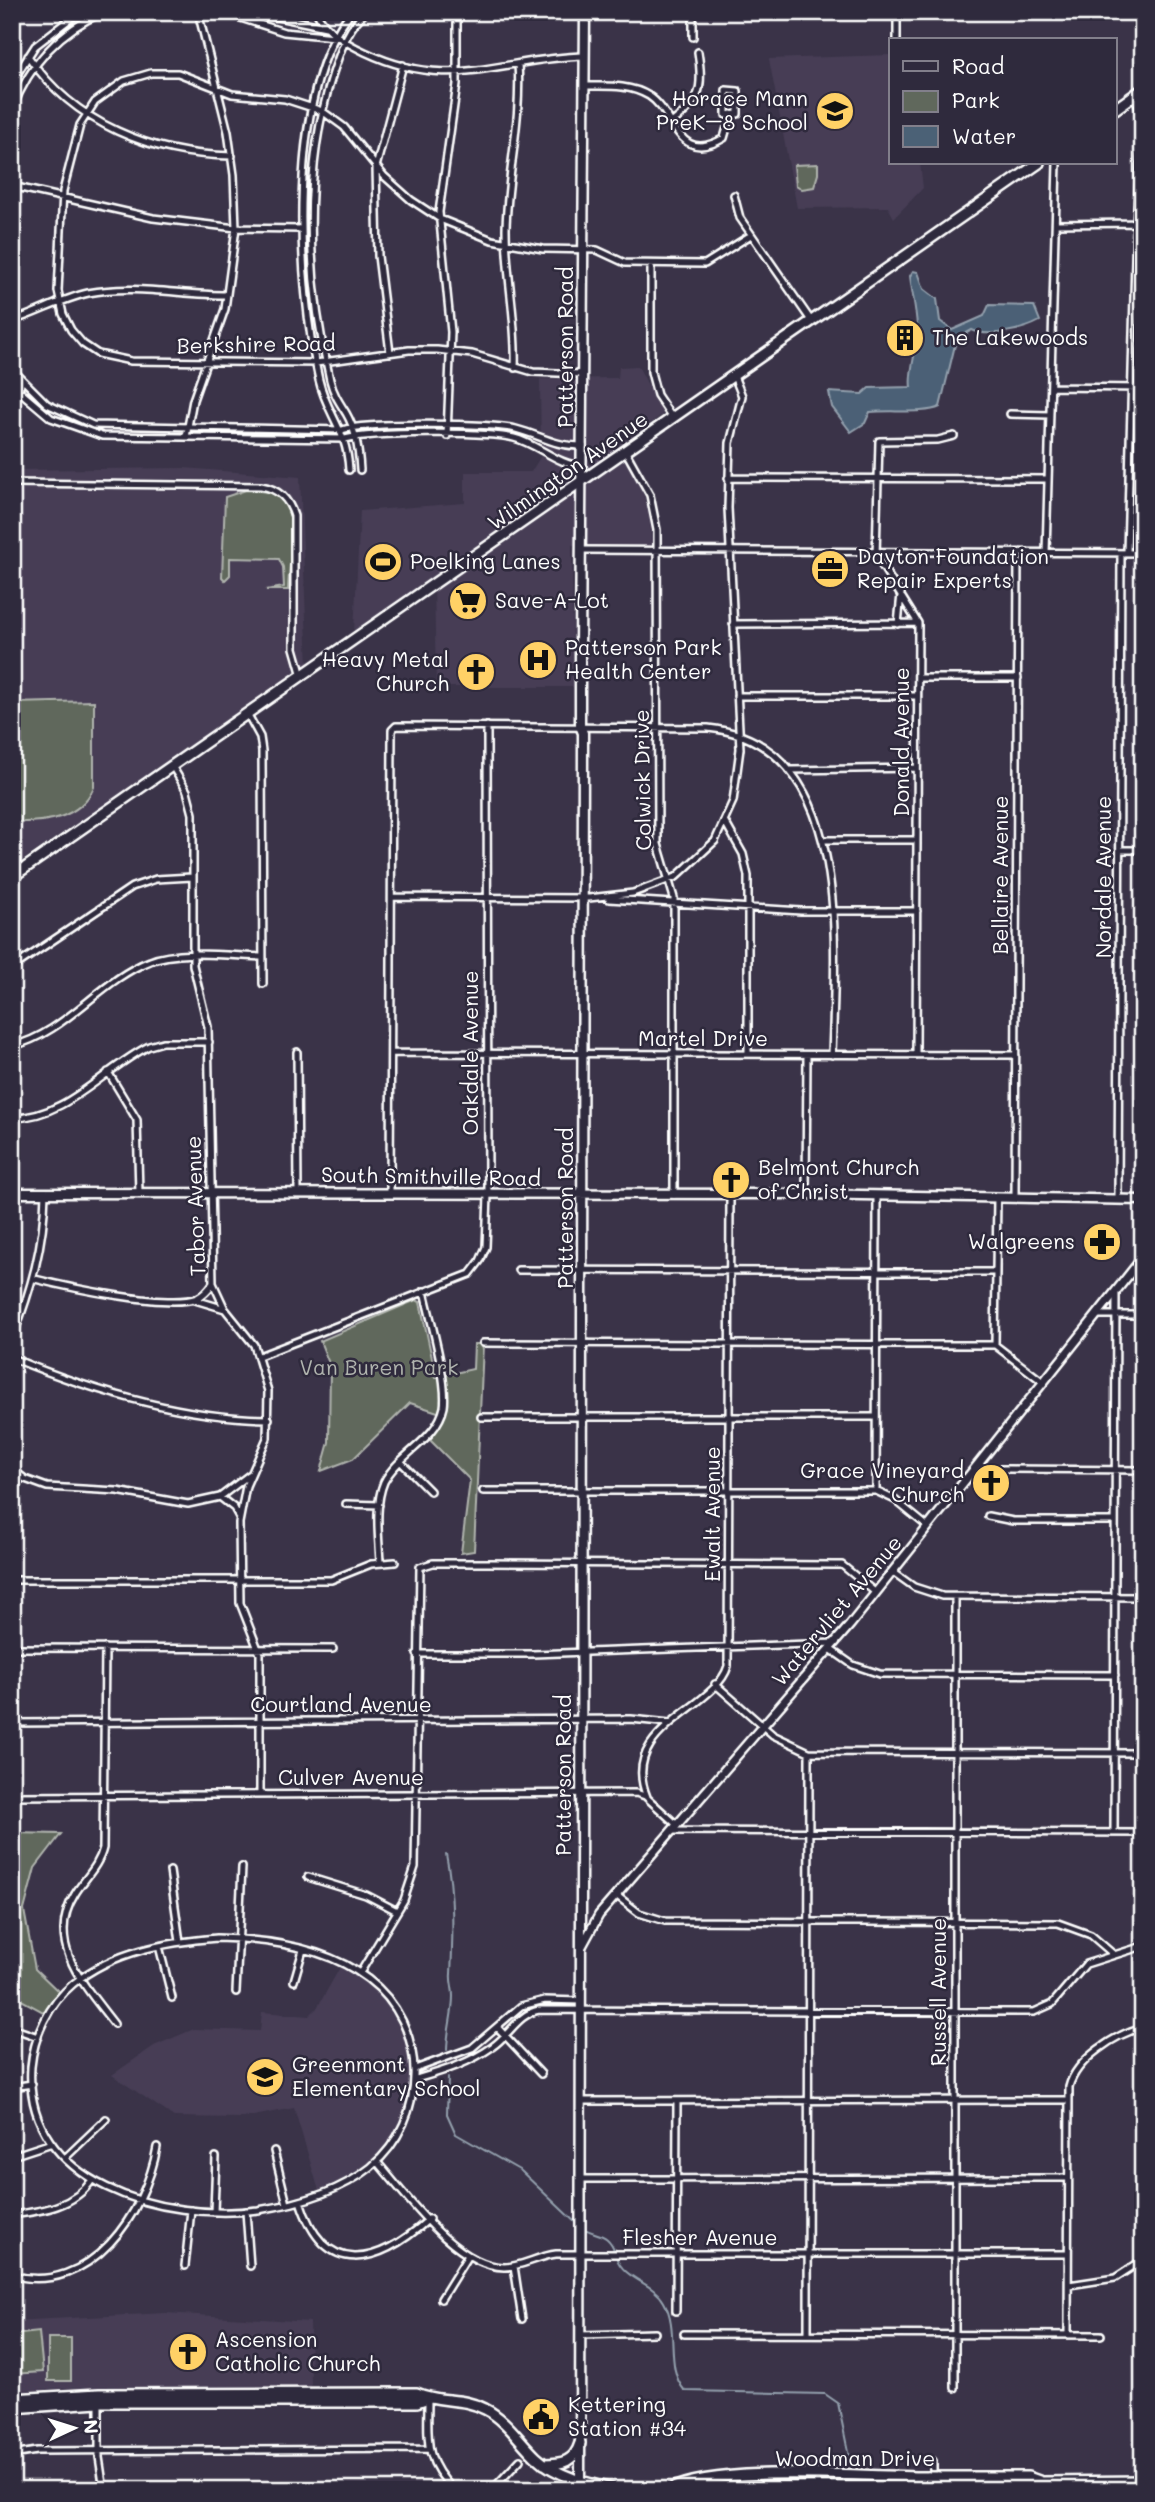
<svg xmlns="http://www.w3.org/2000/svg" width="1155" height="2502" font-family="Mali,sans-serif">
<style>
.built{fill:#473e55}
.green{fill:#60685c;stroke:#b0b4ae;stroke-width:2}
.water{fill:#4b6176;stroke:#93a0ad;stroke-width:2}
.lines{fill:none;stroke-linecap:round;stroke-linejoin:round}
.stream{stroke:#93a0ad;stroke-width:2}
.minor-casing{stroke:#fff;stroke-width:10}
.tertiary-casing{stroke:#fff;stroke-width:12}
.secondary-casing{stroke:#fff;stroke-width:13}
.primary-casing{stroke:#fff;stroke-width:14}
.minor{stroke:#2f2a3d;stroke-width:5}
.tertiary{stroke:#2f2a3d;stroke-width:7}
.secondary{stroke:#2f2a3d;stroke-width:8}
.primary{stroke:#2f2a3d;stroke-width:9}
.primary-bridge-casing{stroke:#fff;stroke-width:14;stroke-linecap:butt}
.primary-bridge{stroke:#2f2a3d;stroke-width:9}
.labels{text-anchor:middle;stroke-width:5;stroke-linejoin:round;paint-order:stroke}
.poi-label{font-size:21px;fill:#fff;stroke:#2f2a3d;text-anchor:start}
.street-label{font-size:21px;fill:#fff;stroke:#2f2a3d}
.park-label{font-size:21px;fill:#b0b4ae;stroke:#2f2a3d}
</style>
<rect width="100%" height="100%" fill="#3a3348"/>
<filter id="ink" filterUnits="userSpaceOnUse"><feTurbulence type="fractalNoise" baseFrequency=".0143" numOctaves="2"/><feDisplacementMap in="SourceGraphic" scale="14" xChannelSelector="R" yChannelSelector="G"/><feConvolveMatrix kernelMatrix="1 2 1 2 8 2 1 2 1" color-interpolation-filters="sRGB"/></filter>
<g filter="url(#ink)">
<path class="built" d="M891 55V163H920L923 188 894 218 888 207 797 208 769 59Z
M638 366 663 414 617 447 634 473 649 509 652 545H572L573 687H436L434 578 354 632 360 511 465 503V472H531L541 456 540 379 618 378 619 367Z
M184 468 300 477 308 667 12 867V470Z
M342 1964 360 1973 397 2010 412 2047V2098L395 2141 364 2172 320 2194 294 2108 243 2118 174 2117 112 2075 154 2046 194 2029 260 2031 262 2012 309 2016 317 2008Z
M166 2313 310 2322 311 2387 63 2388 12 2392V2321Z"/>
<path class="green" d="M818 164V174L814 187 802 189 796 185 794 165Z
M1136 223H1143V327H1134Z
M246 490C255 491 266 490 274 494 303 509 288 564 288 590H266L284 587 283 567 279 559 230 558V575L225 580 222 577 225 497Z
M94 701V787C79 820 44 823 12 822V703Z
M416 1300 420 1302 436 1377 473 1369 474 1344H483L474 1551 461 1553 470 1480 429 1439 444 1414 410 1403 353 1459 321 1471 329 1442 330 1366 320 1341Z
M12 1833 61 1834 35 1868 24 1910 35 1969 59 1992 45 2013 12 1995Z
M39 2332 43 2372 12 2374V2335Z
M48 2338H71V2381H48Z"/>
<path class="water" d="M913 271 918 272 924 289 937 299 940 321 952 330 984 316 989 305 1034 306 1040 321C1024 330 988 338 972 330L961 336 955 345 940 407C926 414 890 410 870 412L865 423 851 432 832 407 829 392 862 394 869 388 911 387C908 371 919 347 917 326 916 309 912 293 910 276Z"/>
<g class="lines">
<path class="stream" d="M446 1854C454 1894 453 1934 451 1974 450 1981 453 1988 453 1996 453 2014 447 2031 447 2050
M448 2078 447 2114 456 2134 521 2171 578 2225
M583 2228C599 2237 608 2232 615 2252
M616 2257C624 2280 653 2282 664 2302 680 2330 664 2367 685 2391L825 2394 838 2403 852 2471"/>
<defs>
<path id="minor" d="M222 12 284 32 335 37
M254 12 326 27
M316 12C328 33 344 42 365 52 452 93 500 58 585 56
M693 12V37
M897 12V40
M28 56C74 124 153 155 232 156
M12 82 35 46 79 12
M585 86C607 86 630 84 649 96 676 113 677 166 724 138L731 114
M726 90 738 91V114L726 115Z
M1134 95 1143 119
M12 110C29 65 58 31 104 12
M670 124C700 101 704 91 698 52
M12 186 153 218 236 228 302 229
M734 195 740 218 812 322
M1056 224 1136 223
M651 264V372L657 395 673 419
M12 321C38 313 61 299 88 293 135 284 180 295 227 295
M390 353 378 256 376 167 403 65
M515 368C517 321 506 276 506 229 507 174 522 120 518 64
M12 369 47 404 93 425 342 430C364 422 491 423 516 429 543 436 552 446 583 446
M582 374 533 372 472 354 437 350H409L316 363 131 361 98 354 83 344 71 330 63 314 58 291 63 191 80 125 95 102 124 81 151 73H178L232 94 285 99 322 111 344 127 384 176 411 200 440 219 492 240 543 249 597 250 625 263 705 264 751 235
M12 385 51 418 102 436 345 439C372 432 487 431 514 438 538 444 559 466 583 466
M1051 387 1143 388
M1010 414 1050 415
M12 432H16L14 398 22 382
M447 436 451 332 439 212 457 84V12
M186 437 193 400 225 309 236 228 234 175 228 132 198 12
M626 452 650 495 657 530 658 844 674 898V1195
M349 470C347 429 327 415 319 380 297 284 286 93 351 12
M360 470C359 451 356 430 346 413 339 402 333 393 330 380 307 282 302 169 333 73 341 50 347 28 366 12
M728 478 1048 479
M12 483 261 486C279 489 289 499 294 516V648L302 676
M580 550 1143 553
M1046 553 1057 163
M1127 553 1136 223 1143 120
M733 624 918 623
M898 624 901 594
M918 678H1018
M737 696H917
M248 715 260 737 262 751 263 984
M172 766 187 791 193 814V965L208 1027 213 1283 225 1309 254 1345 268 1391 267 1438 246 1486 239 1523 240 1603 260 1654V1794
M791 770 917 768
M725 822 743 854 748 876V1054
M823 840H917
M1120 850H1143
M392 897 589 898 633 893 676 877 715 841 733 801 740 749 728 508 730 443 742 396 734 376
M609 899 801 911H917
M12 968 132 887 156 879 192 877
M12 1046C65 1034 100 980 150 961 179 949 230 956 263 957
M297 1052 298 1194
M391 1053 1016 1055
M916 1055 918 623 876 556 879 441 938 440 954 436
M108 1072 137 1120 139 1193
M12 1118C67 1118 103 1069 149 1046L163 1042H209
M390 1194 392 730 396 726 708 728C855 743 835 949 832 1055
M806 1194 807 1055
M997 1197 995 1345 1043 1382
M1015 1198 1018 553
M1118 1200 1121 553
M518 1270 996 1272
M35 1279C67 1287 168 1309 197 1298 204 1295 209 1289 213 1283
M195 1300 225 1309
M1097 1315H1143
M12 1339C31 1290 44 1245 45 1193
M483 1343 995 1345
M259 1356 470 1274 480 1261 486 1247 488 1195 487 726
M12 1358C92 1391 182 1418 269 1419
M481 1417H876
M401 1462 430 1491
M978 1464 988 1469H1009L1143 1470
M12 1469 25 1479 47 1487 117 1491 188 1504 220 1497 249 1475
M483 1491H876L895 1500 928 1527
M876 1491 877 1195
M220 1497 234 1508 239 1517
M346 1504 379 1505
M988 1516 1013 1521H1115
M380 1563C379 1538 374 1505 384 1482 398 1454 437 1440 444 1407 448 1382 430 1318 424 1291
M893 1572 914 1587 942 1596 1143 1597
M12 1580H331L371 1564 395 1562
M12 1648 333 1649
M105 1648 103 1848C99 1866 84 1879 75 1894 44 1943 85 1986 114 2024
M830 1649 853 1665 880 1674 1115 1675
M417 1654H533L835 1643
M715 1684 773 1735 809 1752 1143 1753
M12 1723 631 1719 670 1723
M12 1796 636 1793 645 1796 677 1825
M647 1797C618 1728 715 1710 728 1666L730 1195
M672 1831 1143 1833
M1114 1832 1116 1290
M170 1871 180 1942
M308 1877 366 1895 397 1911
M616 1895 639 1913 665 1921 1058 1923 1091 1935 1113 1954
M217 1938C268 1939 327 1947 368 1979 429 2025 429 2119 371 2167 340 2192 297 2204 258 2210 165 2222 23 2185 31 2067 34 2035 49 2004 73 1984 113 1951 168 1942 217 1938Z
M159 1946 172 1998
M360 1973 404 1900 415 1867 420 1567 433 1563H489L835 1565H842L876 1593
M294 1981 303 1950
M236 1992 242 1867
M12 2028 38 2037
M498 2028 541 2074
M415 2069 472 2048 521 2006 545 2000 580 2001
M416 2079C443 2071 468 2064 492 2047 509 2036 518 2014 539 2010L1034 2012 1052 2004 1086 1964 1143 1946
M12 2087 32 2084
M580 2101 1068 2100
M274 2151 287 2204
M12 2156 52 2143
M65 2158 106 2119
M377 2162C407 2196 455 2266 504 2267 522 2267 538 2256 556 2254H1068
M580 2179 1068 2178
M300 2201C325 2280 378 2265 429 2219
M246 2211 250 2266
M214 2212 216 2157
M12 2215C42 2211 74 2207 92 2180
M185 2266 191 2210
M514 2266 522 2319
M12 2275C90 2297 146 2212 157 2147
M1069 2285 1115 2278 1143 2260
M441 2299 467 2257
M676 2311 677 2101
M1068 2333 1069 2087C1076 2059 1116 2034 1143 2027
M684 2334 1101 2335
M808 2334 809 1752
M580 2335 655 2333
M955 2388V1597
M428 2398C428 2438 423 2460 454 2490
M99 2402V2457L104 2490
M12 2455 37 2451 428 2449
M933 2461V2479
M492 2490 520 2460"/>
<path id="tertiary" d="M581 1948 599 1915 850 1625 1143 1257"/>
<path id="secondary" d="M12 1193 806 1194 1143 1200
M580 2490 583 733 580 726V650L585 12"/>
<path id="primary" d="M1115 109 1143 89
M12 877 1039 163
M12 2399 99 2394 417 2393C439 2403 463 2397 485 2409 507 2420 519 2441 536 2457 557 2477 589 2484 616 2490
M12 2408 99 2402H417L428 2398
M544 2464C563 2464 574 2462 580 2443
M937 2477H1028L1042 2482
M669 2490C721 2464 866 2477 929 2477
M722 2490 754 2486H1028L1042 2482 1143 2481"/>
</defs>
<use href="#minor" class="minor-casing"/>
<use href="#tertiary" class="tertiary-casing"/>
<use href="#secondary" class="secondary-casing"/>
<use href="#primary" class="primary-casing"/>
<use href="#minor" class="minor"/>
<use href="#tertiary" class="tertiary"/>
<use href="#secondary" class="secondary"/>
<use href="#primary" class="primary"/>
<defs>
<path id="primary-bridge" d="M929 2477H937"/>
</defs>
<use href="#primary-bridge" class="primary-bridge-casing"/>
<use href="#primary-bridge" class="primary-bridge"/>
</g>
</g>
<defs>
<symbol id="school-disc" viewBox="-11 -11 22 22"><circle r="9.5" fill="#ffd166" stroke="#2f2a3d"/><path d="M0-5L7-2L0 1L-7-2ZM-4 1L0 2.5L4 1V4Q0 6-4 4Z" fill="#111"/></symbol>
<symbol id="building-disc" viewBox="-11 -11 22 22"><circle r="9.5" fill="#ffd166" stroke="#2f2a3d"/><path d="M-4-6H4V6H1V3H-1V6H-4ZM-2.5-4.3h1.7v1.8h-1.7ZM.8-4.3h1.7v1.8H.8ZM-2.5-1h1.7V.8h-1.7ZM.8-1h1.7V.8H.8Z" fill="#111"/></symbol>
<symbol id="stadium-disc" viewBox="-11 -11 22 22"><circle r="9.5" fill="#ffd166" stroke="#2f2a3d"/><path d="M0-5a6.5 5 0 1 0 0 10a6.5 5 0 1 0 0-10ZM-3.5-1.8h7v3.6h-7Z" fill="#111"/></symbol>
<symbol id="office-disc" viewBox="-11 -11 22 22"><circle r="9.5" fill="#ffd166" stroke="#2f2a3d"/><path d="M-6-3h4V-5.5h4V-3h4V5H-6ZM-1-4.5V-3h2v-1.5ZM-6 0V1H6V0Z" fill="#111"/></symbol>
<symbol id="supermarket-disc" viewBox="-11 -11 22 22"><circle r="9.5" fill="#ffd166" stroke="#2f2a3d"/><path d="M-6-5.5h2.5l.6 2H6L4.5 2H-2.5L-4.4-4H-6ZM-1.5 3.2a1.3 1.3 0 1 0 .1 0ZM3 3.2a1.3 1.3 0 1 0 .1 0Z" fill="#111"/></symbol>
<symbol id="hospital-disc" viewBox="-11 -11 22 22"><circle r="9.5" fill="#ffd166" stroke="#2f2a3d"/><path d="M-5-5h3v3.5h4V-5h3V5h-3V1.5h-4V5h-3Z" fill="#111"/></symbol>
<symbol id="church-disc" viewBox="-11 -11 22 22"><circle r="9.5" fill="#ffd166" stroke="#2f2a3d"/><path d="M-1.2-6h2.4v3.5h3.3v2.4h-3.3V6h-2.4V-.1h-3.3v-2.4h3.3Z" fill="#111"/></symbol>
<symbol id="pharmacy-disc" viewBox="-11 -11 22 22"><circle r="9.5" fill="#ffd166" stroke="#2f2a3d"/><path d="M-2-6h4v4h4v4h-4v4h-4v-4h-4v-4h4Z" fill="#111"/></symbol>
<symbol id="civic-disc" viewBox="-11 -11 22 22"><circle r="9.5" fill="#ffd166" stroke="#2f2a3d"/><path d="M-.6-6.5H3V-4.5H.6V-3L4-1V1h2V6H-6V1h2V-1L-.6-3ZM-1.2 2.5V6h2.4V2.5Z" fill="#111"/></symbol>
</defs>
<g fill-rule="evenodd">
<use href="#school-disc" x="813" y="89" width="44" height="44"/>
<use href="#building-disc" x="883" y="316" width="44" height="44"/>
<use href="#stadium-disc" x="361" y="540" width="44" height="44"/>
<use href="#office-disc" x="808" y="547" width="44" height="44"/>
<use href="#supermarket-disc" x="446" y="579" width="44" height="44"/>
<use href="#hospital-disc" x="516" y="638" width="44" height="44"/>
<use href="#church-disc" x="454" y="650" width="44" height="44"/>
<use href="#church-disc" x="709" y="1158" width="44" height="44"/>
<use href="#pharmacy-disc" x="1080" y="1220" width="44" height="44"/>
<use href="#church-disc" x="969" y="1461" width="44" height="44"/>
<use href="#school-disc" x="243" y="2055" width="44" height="44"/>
<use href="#church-disc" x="166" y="2330" width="44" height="44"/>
<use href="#civic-disc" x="519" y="2395" width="44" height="44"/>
</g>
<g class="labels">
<g class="poi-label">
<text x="808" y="106" text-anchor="end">Horace Mann<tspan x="808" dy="24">PreK–8 School</tspan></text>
<text x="932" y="345">The Lakewoods</text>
<text x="857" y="564">Dayton Foundation<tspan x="857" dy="24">Repair Experts</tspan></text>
<text x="410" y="569">Poelking Lanes</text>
<text x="495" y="608">Save-A-Lot</text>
<text x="565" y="655">Patterson Park<tspan x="565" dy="24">Health Center</tspan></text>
<text x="449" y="667" text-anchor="end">Heavy Metal<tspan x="449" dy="24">Church</tspan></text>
<text x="758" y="1175">Belmont Church<tspan x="758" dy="24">of Christ</tspan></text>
<text x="1075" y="1249" text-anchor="end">Walgreens</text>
<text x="964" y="1478" text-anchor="end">Grace Vineyard<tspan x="964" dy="24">Church</tspan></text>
<text x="292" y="2072">Greenmont<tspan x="292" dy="24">Elementary School</tspan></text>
<text x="215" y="2347">Ascension<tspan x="215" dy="24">Catholic Church</tspan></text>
<text x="568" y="2412">Kettering<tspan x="568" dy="24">Station #34</tspan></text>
</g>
<g class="street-label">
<text transform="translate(256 345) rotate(-1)" y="7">Berkshire Road</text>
<text transform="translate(566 347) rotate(-90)" y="7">Patterson Road</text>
<text transform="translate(568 471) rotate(-35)" y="7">Wilmington Avenue</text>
<text transform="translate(902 742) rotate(-90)" y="7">Donald Avenue</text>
<text transform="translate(643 780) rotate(-91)" y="7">Colwick Drive</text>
<text transform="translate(1001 875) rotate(-90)" y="7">Bellaire Avenue</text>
<text transform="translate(1104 877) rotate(-90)" y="7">Nordale Avenue</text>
<text x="703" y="1046">Martel Drive</text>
<text transform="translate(471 1053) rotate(-90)" y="7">Oakdale Avenue</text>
<text transform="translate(431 1177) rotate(1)" y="7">South Smithville Road</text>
<text transform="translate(196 1206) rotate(-92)" y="7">Tabor Avenue</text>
<text transform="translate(566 1208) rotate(-90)" y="7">Patterson Road</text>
<text transform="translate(713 1514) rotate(-90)" y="7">Ewalt Avenue</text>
<text transform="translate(837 1611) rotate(-50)" y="7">Watervliet Avenue</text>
<text x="341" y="1712">Courtland Avenue</text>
<text transform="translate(564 1775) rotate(-90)" y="7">Patterson Road</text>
<text x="351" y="1785">Culver Avenue</text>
<text transform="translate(939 1992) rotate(-90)" y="7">Russell Avenue</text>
<text x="700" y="2245">Flesher Avenue</text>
<text x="855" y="2466">Woodman Drive</text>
</g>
<g class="park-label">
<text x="379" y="1375">Van Buren Park</text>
</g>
</g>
<rect width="1155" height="2502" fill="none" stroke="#2f2a3d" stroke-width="42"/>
<rect x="21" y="21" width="1113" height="2460" fill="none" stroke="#fff" stroke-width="2.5" filter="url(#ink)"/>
<rect x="889" y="38" width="228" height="126" fill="#2f2a3d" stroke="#827f8b" stroke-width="2"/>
<rect x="903" y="61" width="35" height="10" fill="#2f2a3d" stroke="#827f8b" stroke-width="2"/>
<text x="952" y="74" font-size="21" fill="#ffffff">Road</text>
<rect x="903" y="91" width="35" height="21" fill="#60685c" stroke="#827f8b" stroke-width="2"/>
<text x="952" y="108" font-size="21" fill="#ffffff">Park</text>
<rect x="903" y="126" width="35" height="21" fill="#4b6176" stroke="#827f8b" stroke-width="2"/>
<text x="952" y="144" font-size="21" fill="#ffffff">Water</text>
<g transform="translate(74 2428) rotate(86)" stroke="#2f2a3d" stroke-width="5" paint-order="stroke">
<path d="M0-5L12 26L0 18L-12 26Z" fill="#ffffff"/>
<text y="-10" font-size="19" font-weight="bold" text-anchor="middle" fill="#ffffff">N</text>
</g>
</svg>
